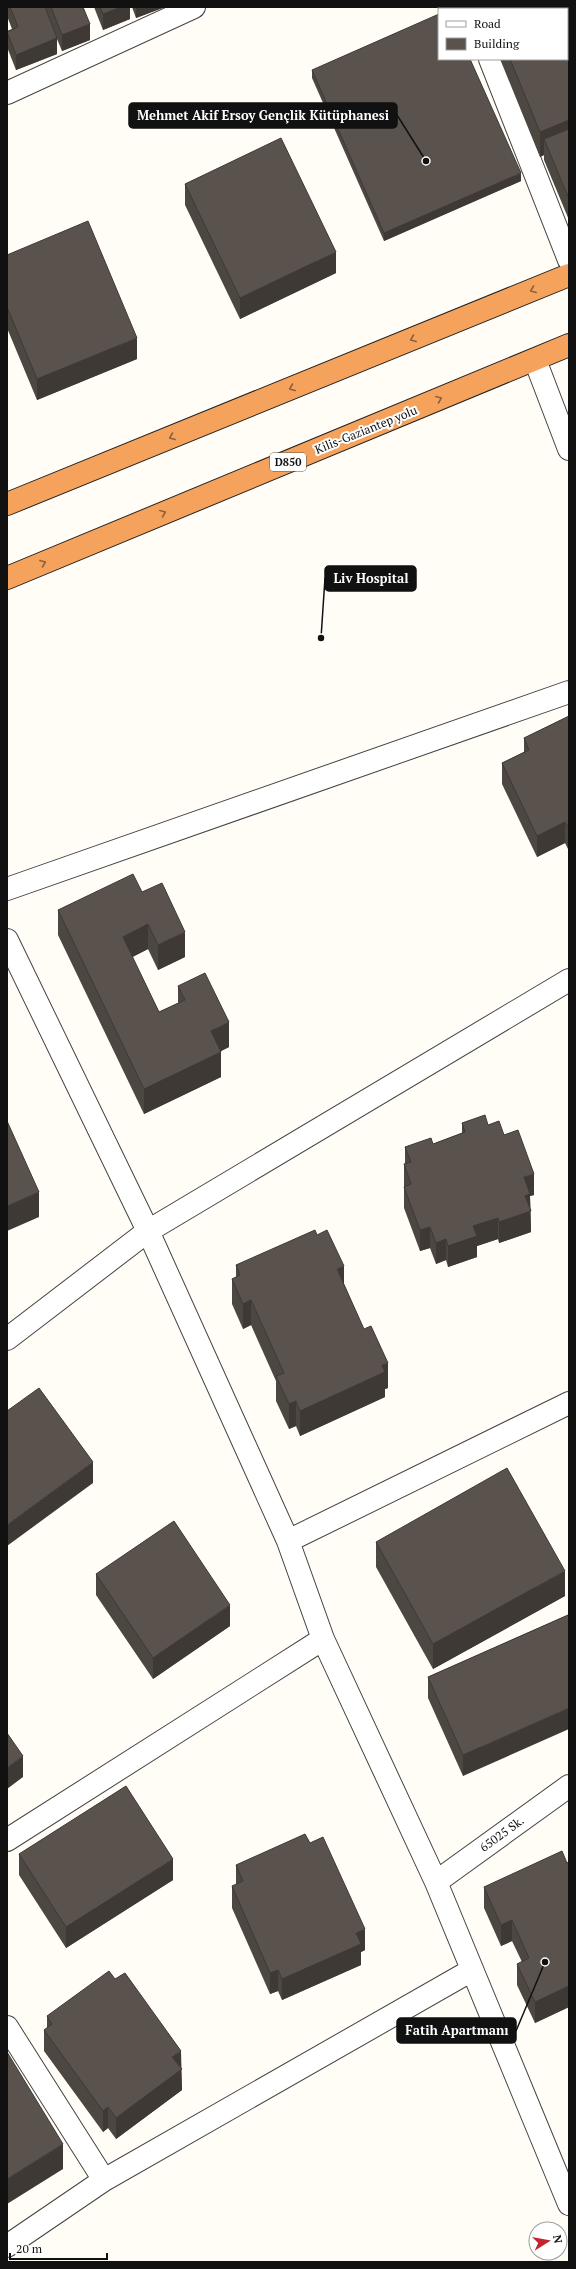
<svg xmlns="http://www.w3.org/2000/svg" width="576" height="2269" font-family="'PT Serif',serif">
<style>
.lines{fill:none;stroke-linecap:round;stroke-linejoin:round}
.minor-casing{stroke:#444;stroke-width:24}
.highway-casing{stroke:#222;stroke-width:24}
.minor{stroke:#fff;stroke-width:22}
.highway{stroke:#f5a25d;stroke-width:22}
.wall{fill:#4d4742}
.shaded-wall{fill:#3f3936}
.building{fill:#5a524d;stroke:#3f3936}
.oneway{stroke:#8e613b}
.labels{text-anchor:middle;stroke-width:4;stroke-linejoin:round;paint-order:stroke}
.shield{fill:#fff;stroke:#585858;stroke-width:1}
.shield-label{font-size:11px;font-weight:bold;fill:#111}
.street-label{font-size:12px;fill:#111;stroke:#fff}
.leader{fill:none;stroke:#111;stroke-width:1.5}
.callout-dot{fill:#111;stroke:#fff;stroke-width:1.5}
.callout{fill:#111;stroke:#111;stroke-width:1.5}
.callout-label{font-size:13px;text-anchor:middle;font-weight:bold;fill:#fff}
</style>
<rect width="100%" height="100%" fill="#fffdf5"/>
<g class="lines">
<defs>
<path id="minor" d="M470 7 471 9
M490 59 569 260
M7 93 194 7
M535 360 569 449
M7 889 569 692
M7 940 148 1231 288 1541 323 1639 436 1882 569 2204
M7 1339 148 1231 569 980
M288 1541 569 1403
M7 1840 323 1639
M436 1882 569 1786
M7 2027 104 2180
M7 2246 104 2180 472 1970"/>
<path id="highway" d="M7 504 569 275
M7 578 569 345"/>
</defs>
<use href="#minor" class="minor-casing"/>
<use href="#highway" class="highway-casing"/>
<use href="#minor" class="minor"/>
<use href="#highway" class="highway"/>
</g>
<path class="wall" d="M7 7H83L90 40 62 51 57 39V54L16 70 7 47V31L12 29 7 16Z
M94 7H130V19L103 30Z
M132 7H165L136 18Z
M479 7H569V220L544 160V155L540 157 500 59H567V9H480Z
M312 70 521 181 384 241 312 78Z
M185 184 336 273 240 319 185 205Z
M7 255 137 359 37 400 7 328Z
M569 716V851L565 843 537 857 502 784V763L524 752V738Z
M142 892 185 957 158 970 148 949 132 957 159 1012 178 1003V986L229 1047 221 1051V1077L144 1114 58 935V910Z
M462 1123 488 1125 504 1135 534 1195 530 1196 531 1232 499 1243 498 1239 477 1246V1257L448 1267 446 1260 436 1264 430 1248 420 1251 404 1208V1164H405V1147L433 1144 462 1133Z
M317 1235 344 1284 388 1388 385 1389V1397L300 1436 296 1426 289 1429 276 1401V1381L251 1325 243 1329 232 1304V1279L236 1277V1265Z
M376 1542 565 1596 433 1669 376 1567Z
M96 1574 230 1626 153 1679 96 1595Z
M568 1615 463 1776 428 1698V1677Z
M19 1854 173 1880 66 1948 19 1875Z
M569 1862V2007L535 2023 517 1985V1964L522 1962 512 1941 501 1946 484 1908V1887Z
M236 1865 365 1950 361 1952V1965L282 2000 278 1991 270 1994 232 1908V1886L236 1885Z
M115 1979 181 2068 182 2090 116 2139 108 2128 103 2132 44 2051V2030L47 2028V2016Z"/>
<path class="shaded-wall" d="M121 7H130V19L103 30V14Z
M136 7H165L136 18Z
M90 24V40L62 51V35Z
M57 38V54L16 70V55Z
M569 120V145L544 139V155L540 157V132Z
M521 173V181L384 241V233Z
M336 252V273L240 319V298Z
M137 338V359L37 400V379Z
M565 822V843L537 857V836Z
M148 924V949L123 962V937Z
M185 932V957L158 970V945Z
M229 1022V1047L211 1056V1031Z
M221 1052V1077L144 1114V1089Z
M534 1174V1195L530 1196 531 1232 499 1243V1222L524 1177Z
M39 1192V1217L7 1231V1206Z
M498 1218V1239L477 1246V1257L448 1267V1246L473 1226Z
M430 1227V1248L420 1251V1230Z
M446 1239V1260L436 1264V1243Z
M344 1266V1291L337 1269Z
M251 1300V1325L243 1329V1304Z
M388 1363V1388L385 1389V1397L300 1436V1411L382 1365Z
M296 1401V1426L289 1429V1404Z
M93 1462V1483L7 1546V1525Z
M565 1571V1596L433 1669V1644Z
M230 1605V1626L153 1679V1658Z
M569 1708V1729L463 1776V1755Z
M23 1756V1777L7 1789V1768Z
M173 1859V1880L66 1948V1927Z
M512 1920V1941L501 1946V1925Z
M365 1929V1950L361 1952V1965L282 2000V1979L356 1933Z
M278 1970V1991L270 1994V1973Z
M569 1986V2007L535 2023V2002Z
M181 2051 182 2090 116 2139V2118L172 2057Z
M108 2107V2128L103 2132V2111Z
M63 2144V2169L7 2204V2179Z"/>
<path class="building" d="M10 7H45L57 38 16 55 7 32 18 27Z
M51 7H83L90 24 62 35Z
M100 7H121L103 14Z
M489 7H569V120L540 132 510 59H567V9H490Z
M439 14V59H470L521 173 384 233 312 70Z
M569 129V199L544 139Z
M281 138 336 252 240 298 185 184Z
M88 221 137 338 37 379 7 307V255Z
M569 716V829L565 822 537 836 502 763 529 750 524 738Z
M133 874 142 892 162 883 185 932 158 945 148 924 123 937 159 1012 185 1000 178 986 205 973 229 1022 211 1031 221 1052 144 1089 58 910Z
M485 1115 488 1125 499 1121 504 1135 518 1130 534 1174 524 1177 530 1194 525 1196 531 1211 499 1222 498 1218 473 1226 477 1236 448 1246 446 1239 436 1243 430 1227 420 1230 404 1187 411 1184 404 1164 411 1162 405 1147 431 1138 433 1144 465 1132 462 1123Z
M7 1121 39 1192 7 1206Z
M315 1230 317 1235 327 1230 344 1266 337 1269 364 1329 371 1326 388 1363 382 1365 385 1372 300 1411 296 1401 289 1404 276 1376 284 1373 251 1300 243 1304 232 1279 240 1275 236 1265Z
M39 1388 93 1462 7 1525V1411Z
M507 1468 565 1571 433 1644 376 1542Z
M174 1521 230 1605 153 1658 96 1574Z
M568 1615 569 1617V1708L463 1755 428 1677Z
M7 1733 23 1756 7 1768Z
M126 1786 173 1859 66 1927 19 1854Z
M305 1834 310 1843 323 1837 365 1929 356 1933 361 1944 282 1979 278 1970 270 1973 232 1886 243 1881 236 1865Z
M562 1851 567 1863 569 1862V1986L535 2002 517 1964 529 1958 512 1920 501 1925 484 1887Z
M109 1971 115 1979 125 1973 181 2051 172 2057 182 2069 116 2118 108 2107 103 2111 44 2030 52 2024 47 2016Z
M7 2052 63 2144 7 2179Z"/>
<defs><path id="oneway-chevron" d="M-2-3.5L2.5 0L-2 3.5" fill="none" stroke-width="1.6" stroke-linecap="round" stroke-linejoin="round"/></defs>
<g class="oneway">
<use href="#oneway-chevron" transform="translate(533 290) rotate(158)"/>
<use href="#oneway-chevron" transform="translate(413 339) rotate(158)"/>
<use href="#oneway-chevron" transform="translate(292 388) rotate(158)"/>
<use href="#oneway-chevron" transform="translate(439 399) rotate(-22)"/>
<use href="#oneway-chevron" transform="translate(172 437) rotate(158)"/>
<use href="#oneway-chevron" transform="translate(163 513) rotate(-22)"/>
<use href="#oneway-chevron" transform="translate(43 563) rotate(-22)"/>
</g>
<g class="labels">
<rect class="shield" x="270" y="453" width="36" height="18" rx="3"/>
<g class="shield-label">
<text x="288" y="466">D850</text>
</g>
<g class="street-label">
<text transform="translate(366 430) rotate(-22)" y="4">Kilis-Gaziantep yolu</text>
<text transform="translate(502 1834) rotate(-36)" y="4">65025 Sk.</text>
</g>
</g>
<path class="leader" d="M426 161L397 115M321 638L325 578M545 1962L516 2031"/>
<g class="callout-dot">
<circle cx="426" cy="161" r="4"/>
<circle cx="321" cy="638" r="4"/>
<circle cx="545" cy="1962" r="4"/>
</g>
<g class="callout">
<rect x="129" y="103" width="268" height="25" rx="4"/>
<rect x="325" y="566" width="91" height="25" rx="4"/>
<rect x="397" y="2018" width="119" height="25" rx="4"/>
</g>
<g class="callout-label">
<text x="263" y="120">Mehmet Akif Ersoy Gençlik Kütüphanesi</text>
<text x="371" y="583">Liv Hospital</text>
<text x="457" y="2035">Fatih Apartmanı</text>
</g>
<rect width="576" height="2269" fill="none" stroke="#111111" stroke-width="16"/>
<rect x="438" y="8" width="130" height="52" fill="#ffffff" stroke="#a0a0a0"/>
<rect x="446" y="21" width="20" height="6" fill="#ffffff" stroke="#a0a0a0"/>
<text x="474" y="28" font-size="12" fill="#111111">Road</text>
<rect x="446" y="38" width="20" height="12" fill="#5a524d" stroke="#a0a0a0"/>
<text x="474" y="48" font-size="12" fill="#111111">Building</text>
<g transform="translate(548 2241) rotate(79)"><circle r="19" fill="#ffffff" stroke="#a0a0a0"/>
<path d="M0-3L7 15L0 10L-7 15Z" fill="#c4262e"/>
<text y="-6" font-size="11" font-weight="bold" text-anchor="middle" fill="#111111">N</text>
</g>
<path d="M10 2253v6h97v-6" fill="none" stroke="#111111" stroke-width="2"/>
<text x="16" y="2253" font-size="12" fill="#111111" stroke="#ffffff" stroke-width="3" paint-order="stroke">20 m</text>
</svg>
